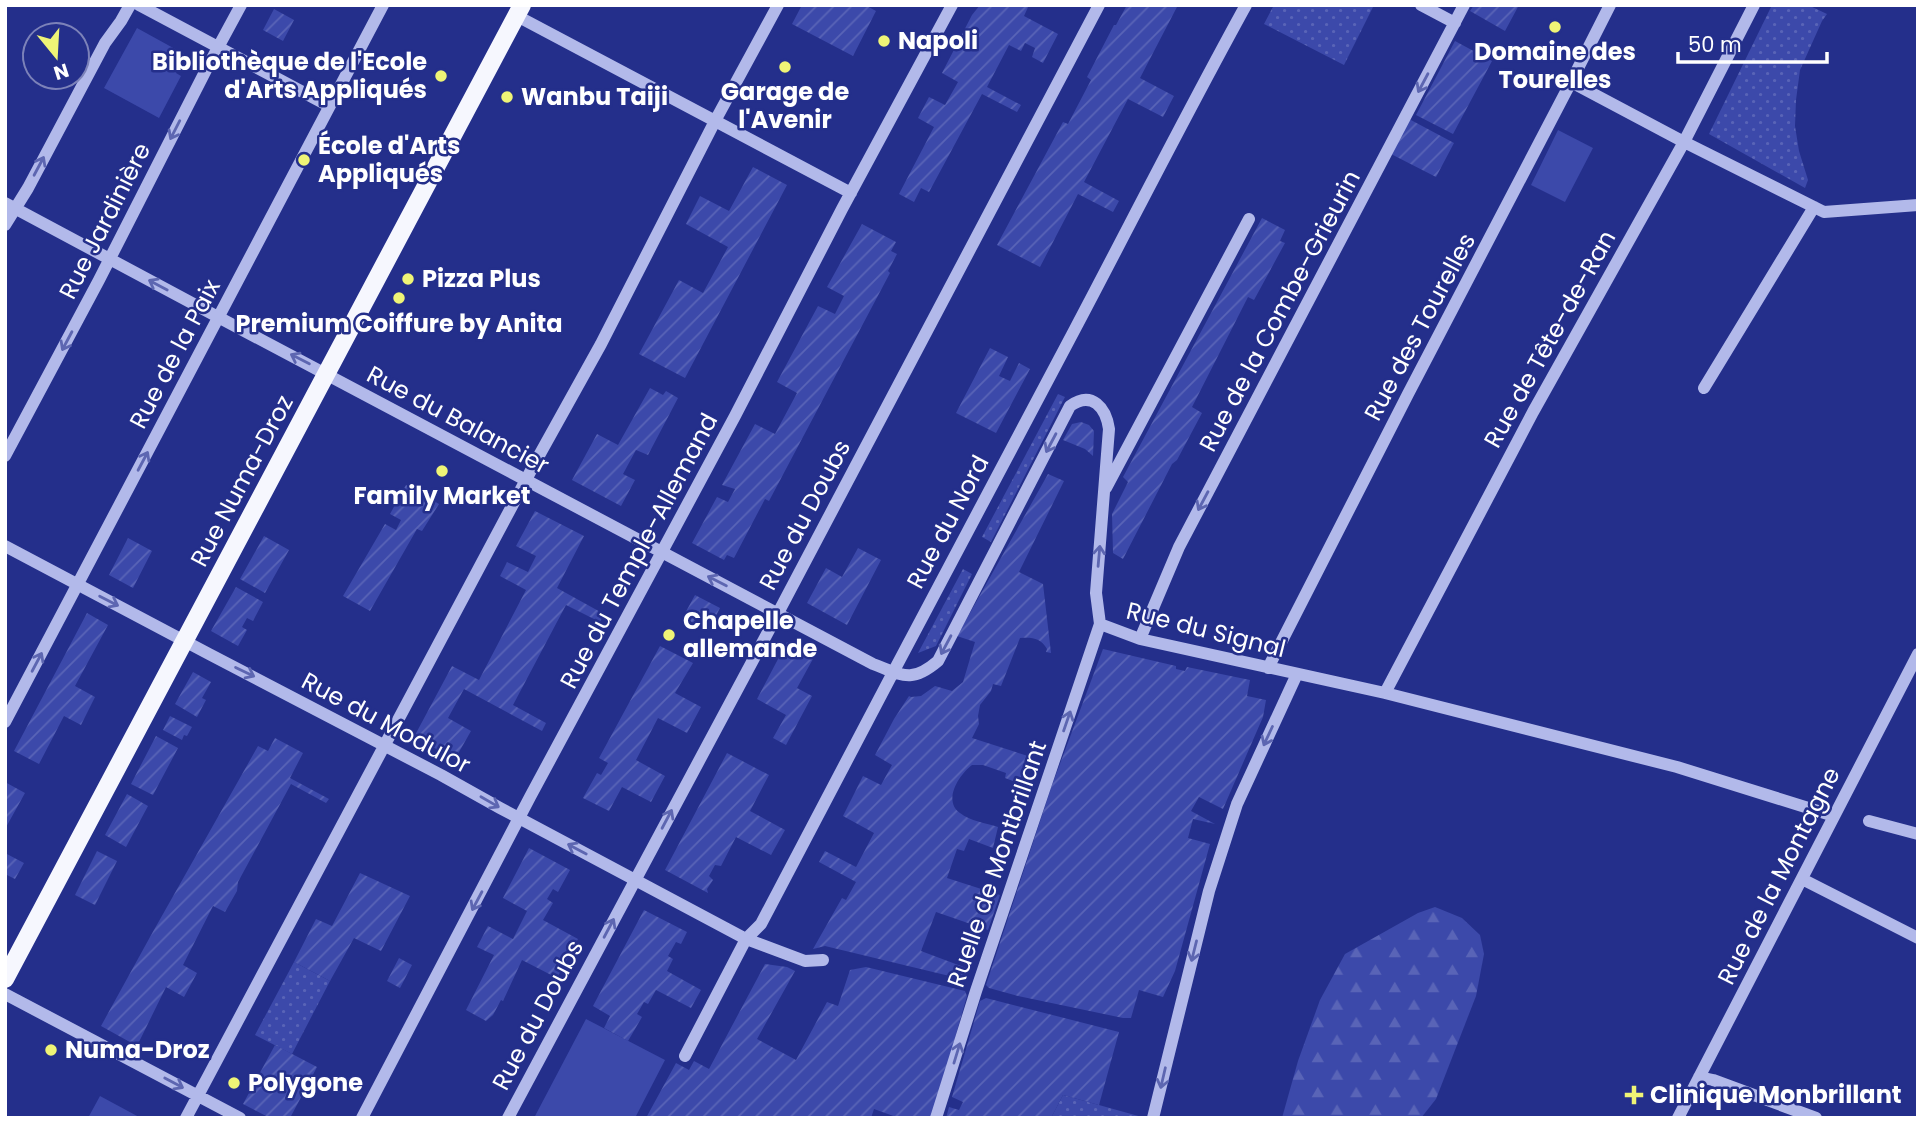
<svg xmlns="http://www.w3.org/2000/svg" width="1923" height="1123" font-family="Poppins,sans-serif">
<style>
.grass{fill:url(#grass-dots)}
.forest{fill:url(#forest-firs)}
.park{fill:#3c49aa}
.garden{fill:url(#garden-furrows)}
.lines{fill:none;stroke-linecap:round;stroke-linejoin:round}
.minor{stroke:#b2b9ea;stroke-width:12}
.major{stroke:#f6f7fe;stroke-width:18}
.oneway{stroke:#5d66b1}
.poi-dot{fill:#eff476;stroke:#242f8b;stroke-width:2.5}
.labels{text-anchor:middle;stroke-width:5;stroke-linejoin:round;paint-order:stroke}
.poi-label{font-size:24px;font-weight:bold;fill:#fff;stroke:#242f8b;text-anchor:start}
.street-label{font-size:24px;fill:#fff;stroke:#242f8b}
</style>
<defs>
<pattern id="grass-dots" width="8" height="8" patternUnits="userSpaceOnUse" patternTransform="scale(1.75)"><rect width="8" height="8" fill="#3c49aa"/><path d="M2 2h.1M6 6h.1" fill="none" stroke="#5964b7" stroke-width="1.8" stroke-linecap="round"/></pattern>
<pattern id="forest-firs" width="22" height="20" patternUnits="userSpaceOnUse" patternTransform="scale(1.75)"><rect width="22" height="20" fill="#3c49aa"/><path d="M5 1l3.5 6h-7zM16 11l3.5 6h-7z" fill="#5964b7"/></pattern>
<pattern id="garden-furrows" width="10" height="10" patternUnits="userSpaceOnUse" patternTransform="scale(1.75)"><rect width="10" height="10" fill="#3c49aa"/><path d="M-1 1l2-2M0 10L10 0M9 11l2-2" fill="none" stroke="#5964b7"/></pattern>
</defs>
<rect width="100%" height="100%" fill="#242f8b"/>
<path class="grass" d="M1274 5H1374L1344 65 1264 24Z
M1772 5H1808L1827 14 1822 21 1800 70 1796 100 1795 126 1799 151 1808 180 1805 188 1709 134Z
M1058 394 1065 397 991 542 982 537Z
M963 569 972 574 936 646 918 653Z
M294 962 330 981 292 1054 255 1035Z
M1063 1095 1142 1117 1141 1118H1051Z"/>
<path class="forest" d="M1435 907 1462 918 1480 935 1484 954 1476 996 1436 1099 1421 1118H1282L1298 1061 1320 1000 1345 954 1418 913Z"/>
<path class="park" d="M137 28 186 55 176 73 181 76 159 118 104 88Z
M1558 130 1593 148 1565 202 1531 185Z
M586 1019 665 1060 635 1118H534Z
M100 1096 139 1117 88 1118Z"/>
<path class="garden" d="M802 5H865L876 11 853 56 792 24Z
M980 5H1029L1024 16 1058 34 1043 63 1032 57 1035 48 1025 43 1021 51 1009 45 987 87 1021 105 1017 112 982 94 929 192 921 188 914 202 899 194 934 127 918 118 929 97 945 105 958 82 942 73 972 15Z
M1127 5H1178L1140 78 1174 96 1163 117 1128 99 1084 182 1119 201 1113 212 1078 194 1040 267 997 245 1063 122 1068 124 1091 80 1087 77 1114 25H1116Z
M1474 5H1519L1505 31 1470 11Z
M274 9 294 20 283 41 263 30Z
M1455 41 1492 61 1453 134 1416 115Z
M1409 119 1454 143 1436 177 1391 154Z
M753 167 787 185 685 378 639 354 679 280 703 293 728 247 686 224 700 196 729 211Z
M1262 218 1285 230 1280 241 1285 243 1254 300 1248 297 1192 407 1202 413 1177 460 1172 464 1123 559 1113 553 1112 514 1128 482 1123 477Z
M862 224 896 242 891 251 897 254 888 271 890 273 769 501 765 499 734 558 727 555 724 560 692 543 717 497 728 502 735 489 722 485 755 424 775 434 797 393 777 382 818 306 835 314 844 296 827 287Z
M990 348 1008 357 999 376 1010 381 1019 363 1030 369 996 433 956 413Z
M650 388 663 395 666 391 678 398 648 455 636 450 623 474 635 480 621 506 572 480 597 434 618 445Z
M1081 422 1089 425 1094 431 1093 456 1085 449 1063 440 1072 424Z
M1048 474 1064 481 1019 572 1043 584 1051 653 1046 652 1047 649C1041 638 1032 637 1020 638L1001 686 993 684 991 691 980 705 978 716 979 724 972 738 1031 757 1018 783 1005 778 1006 773 983 765H972C960 774 942 800 960 813 970 821 986 823 998 827L993 848 969 839 964 851 957 849 947 878 1000 895 988 930 936 912 921 951 969 969 962 979 825 946 813 949 842 898 846 900 856 882 819 862 825 851 856 867 874 833 843 816 863 776 881 785 892 765 875 755 894 719 909 696 911 697 921 696 935 686 952 691 963 682 975 642 957 636Z
M406 485 439 504 422 531 417 529 370 611 343 596 385 524 396 530 401 520 390 514Z
M535 511 584 536 557 588 604 614 600 622 566 605 513 705 546 723 542 731 464 689 448 718 471 731 455 759 414 737 452 666 479 680 526 590 500 576 507 562 528 572 536 556 516 546Z
M264 536 289 550 265 593 240 579Z
M128 538 152 551 133 588 109 575Z
M858 548 881 560 847 625 807 603 826 568 842 577Z
M236 587 263 602 253 621 247 618 242 627 247 630 238 646 211 631Z
M695 595 720 608 708 631 683 617Z
M87 613 108 625 75 686 95 697 81 725 64 716 39 764 14 751Z
M787 642 814 657 797 688 812 696 786 745 773 738 786 715 757 699Z
M660 646 693 663 675 693 701 707 687 733 658 718 636 760 665 776 651 802 622 787 609 811 583 798 597 773 601 775 608 763 599 758Z
M1103 649 1176 666V669L1185 671 1187 667 1250 680 1247 696 1266 700 1263 717 1223 809 1199 797 1191 811 1215 824 1193 819 1188 838 1210 844 1175 971 1163 997 1139 990 1131 1018H1123L1018 996 989 988 986 985 1052 785Z
M193 672 211 682 202 698 206 700 197 717 175 704Z
M170 716 192 727 187 736 184 735 182 740 163 730Z
M156 736 178 748 153 795 131 784Z
M275 738 303 753 290 778 329 799 326 803 291 784 238 882 237 891 225 912 213 906 183 965 197 973 184 997 166 987 137 1046 101 1026 150 937 258 746 268 751Z
M727 753 769 775 750 811 785 830 771 855 736 837 721 866 715 865 709 876 713 880 707 889 708 893 665 870Z
M5 782 25 793 5 829Z
M127 794 148 806 126 847 105 835Z
M529 848 570 870 558 892 553 889 547 899 553 903 543 920 578 939 557 978 522 960 503 1001 501 1000 493 1015 486 1021 466 1010 494 955 477 947 488 926 513 939 527 911 503 898Z
M97 851 117 861 95 905 75 895Z
M5 853 24 863 15 879 5 874Z
M360 873 410 896 381 951 354 938 330 981 294 962 316 919 332 926Z
M644 910 687 932 681 944 676 942 668 956 673 959 667 971 701 990 691 1008 656 990 648 1004 644 1002 637 1014 642 1017 628 1041 604 1028 610 1016 593 1006Z
M399 958 412 965 400 988 387 981Z
M765 964 787 967 795 971 757 1039 796 1060 827 1002 838 1006 850 970 866 967 965 991 967 996 932 1118H899L874 1109 871 1118H646L676 1063 689 1070 694 1061 709 1069Z
M986 998 1119 1032 1099 1105 1063 1095 1051 1118H946L949 1107 959 1110 963 1102 952 1097 980 1001Z
M275 1045 317 1067 290 1118H270L243 1104Z"/>
<g class="lines">
<path class="minor" d="M139 5 329 106
M1421 5 1455 23
M517 16 851 193
M1571 82 1684 142 1824 212 1918 205
M5 203 218 317 873 664C902 675 911 684 938 661L1070 406C1092 390 1106 408 1109 429L1096 593 1100 624 976 991 936 1118
M5 225 28 188 105 43 121 21 130 5
M1704 388 1814 207
M5 456 99 280 208 66 241 5
M1106 488 1249 219
M5 546 209 654 441 775 500 808 746 939 805 961 823 960
M1100 624 1140 639 1385 693 1677 767 1834 816
M1140 639 1179 547 1464 5
M1268 668 1408 394 1571 82 1610 5
M1385 693 1533 412 1684 142 1754 5
M5 722 383 5
M1869 821 1918 834
M1802 879 1918 938
M5 994 240 1118
M685 1056 746 939 761 924C864 725 971 527 1075 329 1132 221 1187 112 1246 5
M1699 1077 1713 1080 1816 1118
M186 1118 536 461 601 344 715 121 778 5
M362 1118 530 797 735 416 842 209 952 5
M508 1118 768 632 1099 5
M1153 1118 1209 891 1237 804 1297 674
M1678 1118 1918 654"/>
<path class="major" d="M5 979 522 5"/>
</g>
<defs><path id="oneway-shaft" d="M-6 0H5M1.5-3L5.5 0L1.5 3" fill="none" stroke-width="1.6" stroke-linecap="round" stroke-linejoin="round" transform="scale(1.75)"/></defs>
<g class="oneway">
<use href="#oneway-shaft" transform="translate(1423 83) rotate(118)"/>
<use href="#oneway-shaft" transform="translate(175 130) rotate(117)"/>
<use href="#oneway-shaft" transform="translate(39 166) rotate(-62)"/>
<use href="#oneway-shaft" transform="translate(158 285) rotate(-152)"/>
<use href="#oneway-shaft" transform="translate(67 341) rotate(118)"/>
<use href="#oneway-shaft" transform="translate(300 359) rotate(-153)"/>
<use href="#oneway-shaft" transform="translate(1051 443) rotate(118)"/>
<use href="#oneway-shaft" transform="translate(143 461) rotate(-62)"/>
<use href="#oneway-shaft" transform="translate(1203 501) rotate(118)"/>
<use href="#oneway-shaft" transform="translate(1099 556) rotate(-85)"/>
<use href="#oneway-shaft" transform="translate(717 581) rotate(-153)"/>
<use href="#oneway-shaft" transform="translate(109 601) rotate(27)"/>
<use href="#oneway-shaft" transform="translate(946 645) rotate(118)"/>
<use href="#oneway-shaft" transform="translate(37 662) rotate(-62)"/>
<use href="#oneway-shaft" transform="translate(245 672) rotate(26)"/>
<use href="#oneway-shaft" transform="translate(1067 721) rotate(-71)"/>
<use href="#oneway-shaft" transform="translate(1268 736) rotate(115)"/>
<use href="#oneway-shaft" transform="translate(490 802) rotate(30)"/>
<use href="#oneway-shaft" transform="translate(667 819) rotate(-62)"/>
<use href="#oneway-shaft" transform="translate(577 849) rotate(-152)"/>
<use href="#oneway-shaft" transform="translate(477 901) rotate(118)"/>
<use href="#oneway-shaft" transform="translate(609 928) rotate(-62)"/>
<use href="#oneway-shaft" transform="translate(1194 951) rotate(104)"/>
<use href="#oneway-shaft" transform="translate(957 1053) rotate(-73)"/>
<use href="#oneway-shaft" transform="translate(1163 1078) rotate(103)"/>
<use href="#oneway-shaft" transform="translate(174 1083) rotate(28)"/>
</g>
<g class="poi-dot">
<circle cx="1555" cy="27" r="7"/>
<circle cx="884" cy="41" r="7"/>
<circle cx="785" cy="67" r="7"/>
<circle cx="441" cy="76" r="7"/>
<circle cx="507" cy="97" r="7"/>
<circle cx="304" cy="160" r="7"/>
<circle cx="408" cy="279" r="7"/>
<circle cx="399" cy="298" r="7"/>
<circle cx="442" cy="471" r="7"/>
<circle cx="669" cy="635" r="7"/>
<circle cx="51" cy="1050" r="7"/>
<circle cx="234" cy="1083" r="7"/>
<path d="M1630.5 1084.5h7v7h7v7h-7v7h-7v-7h-7v-7h7z"/>
</g>
<g class="labels">
<g class="poi-label">
<text x="898" y="49">Napoli</text>
<text x="1555" y="60" text-anchor="middle">Domaine des<tspan x="1555" dy="28">Tourelles</tspan></text>
<text x="427" y="70" text-anchor="end">Bibliothèque de l'Ecole<tspan x="427" dy="28">d'Arts Appliqués</tspan></text>
<text x="785" y="100" text-anchor="middle">Garage de<tspan x="785" dy="28">l'Avenir</tspan></text>
<text x="521" y="105">Wanbu Taiji</text>
<text x="318" y="154">École d'Arts<tspan x="318" dy="28">Appliqués</tspan></text>
<text x="422" y="287">Pizza Plus</text>
<text x="399" y="332" text-anchor="middle">Premium Coiffure by Anita</text>
<text x="442" y="504" text-anchor="middle">Family Market</text>
<text x="683" y="629">Chapelle<tspan x="683" dy="28">allemande</tspan></text>
<text x="65" y="1058">Numa-Droz</text>
<text x="248" y="1091">Polygone</text>
<text x="1650" y="1103">Clinique Monbrillant</text>
</g>
<g class="street-label">
<text transform="translate(105 221) rotate(-63)" y="8">Rue Jardinière</text>
<text transform="translate(1280 311) rotate(-62)" y="8">Rue de la Combe-Grieurin</text>
<text transform="translate(1420 327) rotate(-62)" y="8">Rue des Tourelles</text>
<text transform="translate(1550 339) rotate(-61)" y="8">Rue de Tête-de-Ran</text>
<text transform="translate(175 354) rotate(-62)" y="8">Rue de la Paix</text>
<text transform="translate(458 420) rotate(28)" y="8">Rue du Balancier</text>
<text transform="translate(242 481) rotate(-62)" y="8">Rue Numa-Droz</text>
<text transform="translate(805 515) rotate(-62)" y="8">Rue du Doubs</text>
<text transform="translate(948 522) rotate(-62)" y="8">Rue du Nord</text>
<text transform="translate(639 551) rotate(-62)" y="8">Rue du Temple-Allemand</text>
<text transform="translate(1206 630) rotate(14)" y="8">Rue du Signal</text>
<text transform="translate(386 723) rotate(28)" y="8">Rue du Modulor</text>
<text transform="translate(997 864) rotate(-71)" y="8">Ruelle de Montbrillant</text>
<text transform="translate(1779 876) rotate(-63)" y="8">Rue de la Montagne</text>
<text transform="translate(538 1015) rotate(-62)" y="8">Rue du Doubs</text>
</g>
</g>
<rect width="1923" height="1123" fill="none" stroke="#ffffff" stroke-width="14"/>
<g transform="translate(56 56) rotate(162)"><circle r="33" fill="#242f8b" stroke="#7c82b9" stroke-width="2"/>
<path d="M0-5L12 26L0 18L-12 26Z" fill="#eff476"/>
<text y="-10" font-size="19" font-weight="bold" text-anchor="middle" fill="#ffffff">N</text>
</g>
<path d="M1678 52v10h149v-10" fill="none" stroke="#ffffff" stroke-width="3.5"/>
<text x="1688" y="52" font-size="21" fill="#ffffff" stroke="#242f8b" stroke-width="5" paint-order="stroke">50 m</text>
</svg>
